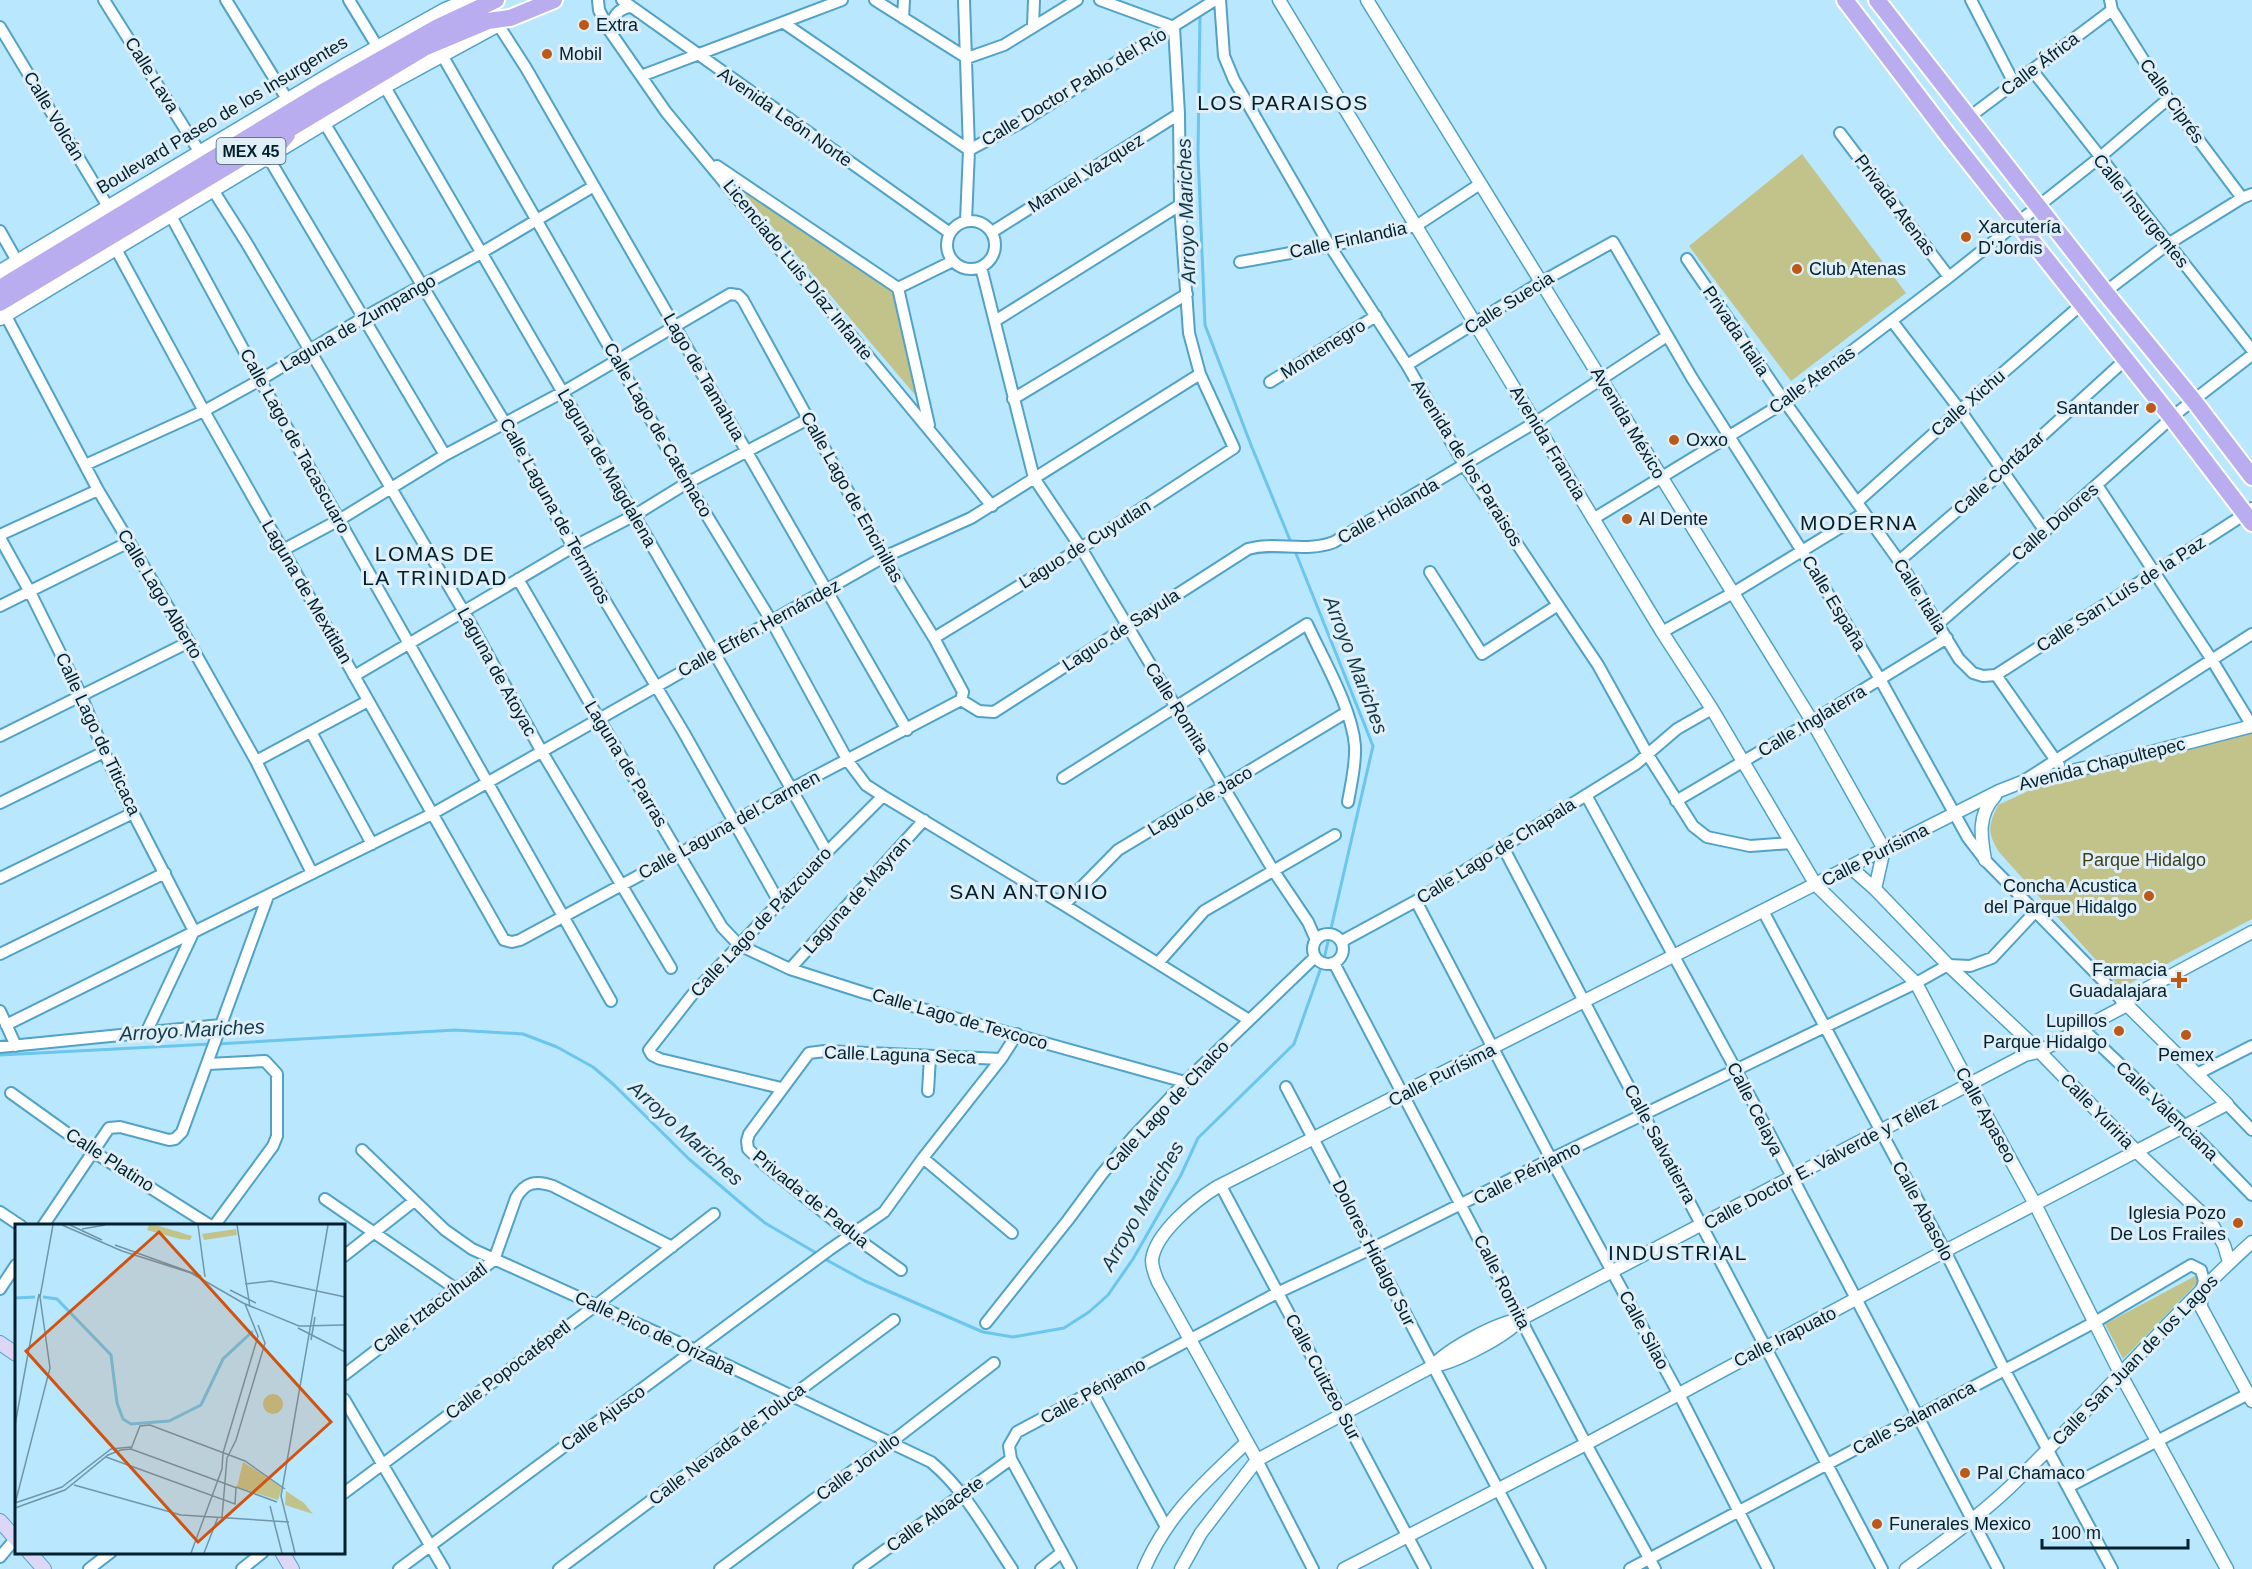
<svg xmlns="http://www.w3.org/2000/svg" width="2252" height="1569" font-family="Helvetica,sans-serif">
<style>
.green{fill:#c1c38b}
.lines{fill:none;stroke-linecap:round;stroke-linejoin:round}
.stream{stroke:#6bc5ec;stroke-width:3}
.minor-casing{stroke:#50a2c6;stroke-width:14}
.tertiary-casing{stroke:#50a2c6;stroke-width:15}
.secondary-casing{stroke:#50a2c6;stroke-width:16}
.primary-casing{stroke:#fff;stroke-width:20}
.minor{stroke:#fff;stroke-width:10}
.tertiary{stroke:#fff;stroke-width:12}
.secondary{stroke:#dcd6f7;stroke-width:14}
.primary{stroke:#b9adef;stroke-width:16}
.poi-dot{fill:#bb5a18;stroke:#e0eff7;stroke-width:2}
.labels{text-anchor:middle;stroke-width:6;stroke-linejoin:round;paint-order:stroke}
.shield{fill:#e0eff7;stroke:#435e6a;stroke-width:1.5}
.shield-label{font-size:16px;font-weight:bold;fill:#00202d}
.poi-label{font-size:18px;fill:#00202d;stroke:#e0eff7;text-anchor:start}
.street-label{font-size:18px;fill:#00202d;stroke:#e0eff7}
.park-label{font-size:18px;fill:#3e3e1b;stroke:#e0eff7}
.water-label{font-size:20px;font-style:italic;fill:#10394a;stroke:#e0eff7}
.quarter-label{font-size:21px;letter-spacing:1.5px;fill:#00202d;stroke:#e0eff7}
.inset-river{fill:none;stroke:#6bc5ec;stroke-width:3}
.inset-road{fill:none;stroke:#6f97aa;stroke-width:1.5}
.view{fill:#d1530f;fill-opacity:0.15;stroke:#d1530f;stroke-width:3}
.inset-edge{fill:none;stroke:#00202d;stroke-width:3}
</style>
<rect width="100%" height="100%" fill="#b9e7fe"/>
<path class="green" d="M1802 154 1906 293 1791 381 1689 246Z
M731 178 892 281 916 396Z
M2252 730V919L2121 988 1999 852C1987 832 1988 826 1998 805L2054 779Z
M2199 1274 2200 1280 2123 1359 2105 1324Z"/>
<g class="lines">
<path class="stream" d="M1200 13 1198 154 1205 325 1251 445 1292 545
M217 1044 455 1030 523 1034 557 1047 593 1067 613 1084 689 1159 749 1210 765 1223 818 1254
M0 1055 211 1044
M823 1258 865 1281 983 1332 1013 1337 1064 1328 1089 1312 1108 1295 1133 1259 1181 1175 1198 1138 1294 1044 1324 959 1373 746 1295 551"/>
<defs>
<path id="minor" d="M104 0 199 151
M226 0 287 99
M349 0 377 46
M598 0 599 10 609 30 666 112 992 506
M622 0 950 233
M875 0 967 58
M964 0 969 150 966 221
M1220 0 1224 56 1234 80 1330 246 1407 365 1465 466 1598 665 1648 755 1693 826 1707 837 1750 846 1791 843
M1971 0 2014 83
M2110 0 2112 10 2168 99 2242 198
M903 18 904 0
M784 23 969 150
M499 26 526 68 907 730
M1033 26 1034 0
M0 27 107 205
M609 30C613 18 617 8 631 7
M442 55 687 483 772 622 848 761 866 785 883 796 1064 905 1249 1020
M967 58 1004 45 1077 0
M2032 70 2252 350
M641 76 842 0
M385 87 715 654 827 852
M1968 118 2112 10
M325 124 505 423 573 547 684 733 779 902
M1840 133 1949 277
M969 150 1020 123 1215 0
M268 157 445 455
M717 166 898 288
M213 190 246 242 464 612 542 752 671 968
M171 216 260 380 611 1001
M947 245a24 24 0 1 1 48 0a24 24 0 1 1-48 0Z
M0 231 17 261
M992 232 1179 114
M116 249 204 411 504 940 512 942 520 940 679 854 791 789 961 700
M1687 259 1785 402 1899 561 1959 659 1973 673 1983 676 1996 675 2245 514 2252 508
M1240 262 1330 246 1416 226 1480 184
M981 267 1034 478 1081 548 1273 870 1308 922 1316 940
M898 288 929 425
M898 288 953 261
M2105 292 2168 244 2242 198 2252 194
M6 316 98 490 189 642 256 761 312 873
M995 321 1180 205
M1892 321 1960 410 2045 531
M1407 365 1541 282 1613 242 1692 378 1802 551 1880 679 1968 838 1985 860 2121 999
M1270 382 1376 316
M1013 399 1187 294
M85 465 204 411 260 380 363 318 481 253 594 186
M2097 485 2212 660 2252 726
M1857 502 1960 410 2081 305
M1593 519 1785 402 1949 277 2099 158 2168 99
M0 535 98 490
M0 538 30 592 81 695 104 752 133 813 194 931
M283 550 339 520 445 455 563 392 730 294 738 295 743 300 884 557 934 638 963 692 961 700
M1899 561 2002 472 2125 360
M1430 572 1482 654 1558 605
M518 579 599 719 722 927 739 945 790 969 865 993 1185 1082
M0 606 129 542
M1938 624 2045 531 2177 413 2252 355
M1662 632 1733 593 1864 513
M934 638 1081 548 1234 448 1200 374 1189 333 1180 205 1179 114 1174 27 1100 0
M1996 675 2059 765
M354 676 573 547 635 515 687 483 808 419
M961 700 979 711 994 712 1248 549C1275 541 1306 553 1334 542L1536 422 1667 336
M311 732 372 844
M0 736 189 642
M256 761 368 701
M1063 778 1307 624C1323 659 1352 708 1355 746 1356 765 1351 784 1348 802
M2025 780 2252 634
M1586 795 1736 1070 1998 1569
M1676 801 1812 721 1947 638
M0 803 104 752
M1503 847 1882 1569
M0 878 133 813
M1416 901 1551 1159 1683 1402 1768 1569
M1064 905 1118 850 1347 712
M1763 911 1945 1251 2004 1369 2112 1569
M1313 949a15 15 0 1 1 30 0a15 15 0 1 1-30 0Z
M1342 943 1346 939 1416 901 1636 764 1677 729 1712 709
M0 954 165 873
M1158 963 1204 911 1335 835
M1334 963 1586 1444 1655 1569
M790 969 924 820
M0 1011 16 1046
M6 1025 432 814 884 557 971 518 1200 374
M2082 1028 2186 1127 2252 1195
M146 1033 194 931
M0 1047 221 1025
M208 1064 265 1061 277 1074V1136L273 1146 214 1226
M2197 1074 2252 1046
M1286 1087 1540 1569
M781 1088 660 1059 652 1055 649 1050 692 995 827 852 883 796
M928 1091 930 1057
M11 1093 92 1151 211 1226
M2227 1104 2252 1130
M362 1150 445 1230 472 1249 695 1350 931 1462C965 1490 988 1533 1012 1569
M923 1158 1012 1233
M1221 1186 1425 1569
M325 1199 456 1289
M0 1212 21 1226
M43 1226 109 1128 120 1127 169 1140 175 1139 182 1132 268 896
M344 1256 414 1201
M901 1270 852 1235 765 1165 748 1149 747 1141 749 1134 809 1053 825 1051 1001 1059
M0 1289 16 1265
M986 1323 1068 1220 1102 1174 1133 1137 1185 1082 1315 957
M344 1375 494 1260 516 1198C525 1182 536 1180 553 1186L672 1247
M1092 1391 1166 1527
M344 1399 444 1569
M1257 1460 1313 1569
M2068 1487 2252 1392
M344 1493 595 1306 714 1214
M0 1557 16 1538
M89 1569 111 1552
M242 1569 263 1552
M399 1569 829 1250 884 1212 923 1158 1001 1059 1017 1034
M559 1569 894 1320
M720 1569 890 1443 994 1363
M859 1569 1011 1459
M1041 1569 1061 1553
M1071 1569 1011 1459 1009 1446 1017 1432 1277 1293 1371 1249 1551 1159 1916 983 1948 965 1970 966 1992 958 2035 912
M1630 1569 2095 1322 2191 1265 2201 1270 2204 1281 2201 1291"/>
<path id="tertiary" d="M1279 0 1662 632 1712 709 1816 885 1916 983 1969 1084 2035 1204 2120 1373 2227 1569
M1367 0 1812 721 1884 849 1875 889
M0 271 348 63 445 9 467 0
M0 319 385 87 508 20
M1985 860C1981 837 1977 815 1995 796
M1850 867 1875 889 1948 965 2033 1045 2137 1152 2210 1221 2224 1245 2229 1262
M2124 999 2131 997 2252 932
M2201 1291V1307L2252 1401
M1433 1366C1455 1363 1506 1336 1521 1319
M1257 1460 1158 1282C1155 1275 1152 1268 1152 1260 1155 1233 1196 1200 1217 1187L1999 791 2022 782 2121 760 2252 726
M1144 1569C1168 1513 1204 1483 1247 1442
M1181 1569 1201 1533 1257 1460 1433 1366C1449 1348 1497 1323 1521 1319L2025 1055 2038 1052 2127 1005 2130 999
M1344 1569 1586 1444 1945 1251 2227 1104 2121 999
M1906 1569C1942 1543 1978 1517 2010 1487 2093 1408 2167 1319 2252 1242"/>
<path id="secondary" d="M0 1343 16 1354
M0 1521 16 1539
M29 1552 44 1569
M282 1552 292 1569"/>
<path id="primary" d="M1845 0 1947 134 2172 418 2252 523
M1877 0 2105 292 2194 401 2252 477
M268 157 287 135
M0 288 321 93 438 27 496 0
M0 303 426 47 488 21 510 18 554 0"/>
</defs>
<use href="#minor" class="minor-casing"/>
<use href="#tertiary" class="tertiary-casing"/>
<use href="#secondary" class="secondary-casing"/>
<use href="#primary" class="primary-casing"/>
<use href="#minor" class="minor"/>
<use href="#tertiary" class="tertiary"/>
<use href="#secondary" class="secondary"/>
<use href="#primary" class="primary"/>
</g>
<g class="poi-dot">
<circle cx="584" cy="25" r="6"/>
<circle cx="547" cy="54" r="6"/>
<circle cx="1966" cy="237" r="6"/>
<circle cx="1797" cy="269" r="6"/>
<circle cx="2151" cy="408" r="6"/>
<circle cx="1674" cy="440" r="6"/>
<circle cx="1627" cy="519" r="6"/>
<circle cx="2149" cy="896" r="6"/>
<path d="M2176 971h6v6h6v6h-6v6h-6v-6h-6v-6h6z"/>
<circle cx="2119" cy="1031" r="6"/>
<circle cx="2186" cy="1035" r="6"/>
<circle cx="2238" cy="1223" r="6"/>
<circle cx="1965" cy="1473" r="6"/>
<circle cx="1877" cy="1524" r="6"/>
</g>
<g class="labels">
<rect class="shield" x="216.5" y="138" width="69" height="26" rx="4.5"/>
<g class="shield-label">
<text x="251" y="157">MEX 45</text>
</g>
<g class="poi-label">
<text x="596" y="31">Extra</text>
<text x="559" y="60">Mobil</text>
<text x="1978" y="233">Xarcutería<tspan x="1978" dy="21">D'Jordis</tspan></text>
<text x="1809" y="275">Club Atenas</text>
<text x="2139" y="414" text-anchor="end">Santander</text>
<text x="1686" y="446">Oxxo</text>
<text x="1639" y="525">Al Dente</text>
<text x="2137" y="892" text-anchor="end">Concha Acustica<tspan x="2137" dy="21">del Parque Hidalgo</tspan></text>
<text x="2167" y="976" text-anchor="end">Farmacia<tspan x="2167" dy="21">Guadalajara</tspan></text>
<text x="2107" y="1027" text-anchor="end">Lupillos<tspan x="2107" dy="21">Parque Hidalgo</tspan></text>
<text x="2186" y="1061" text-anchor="middle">Pemex</text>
<text x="2226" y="1219" text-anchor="end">Iglesia Pozo<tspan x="2226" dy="21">De Los Frailes</tspan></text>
<text x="1977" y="1479">Pal Chamaco</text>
<text x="1889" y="1530">Funerales Mexico</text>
</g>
<g class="street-label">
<text transform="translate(2040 64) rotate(-37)" y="6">Calle África</text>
<text transform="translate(152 75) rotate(58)" y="6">Calle Lava</text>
<text transform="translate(1074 87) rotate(-31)" y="6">Calle Doctor Pablo del Río</text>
<text transform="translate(2172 101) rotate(55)" y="6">Calle Ciprés</text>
<text transform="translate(222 115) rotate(-31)" y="6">Boulevard Paseo de los Insurgentes</text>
<text transform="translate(54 116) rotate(59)" y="6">Calle Volcán</text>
<text transform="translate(785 117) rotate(35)" y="6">Avenida León Norte</text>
<text transform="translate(1086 173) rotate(-32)" y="6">Manuel Vazquez</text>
<text transform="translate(1895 205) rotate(53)" y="6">Privada Atenas</text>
<text transform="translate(2141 211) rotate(51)" y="6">Calle Insurgentes</text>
<text transform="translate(1348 240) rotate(-12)" y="6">Calle Finlandia</text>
<text transform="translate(798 270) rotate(51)" y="6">Licenciado Luis Díaz Infante</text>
<text transform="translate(1509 303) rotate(-32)" y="6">Calle Suecia</text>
<text transform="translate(358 323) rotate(-30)" y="6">Laguna de Zumpango</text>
<text transform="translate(1736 331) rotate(56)" y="6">Privada Italia</text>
<text transform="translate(1323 349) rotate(-32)" y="6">Montenegro</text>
<text transform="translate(704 377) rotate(60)" y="6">Lago de Tamahua</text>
<text transform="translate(1812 380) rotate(-36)" y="6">Calle Atenas</text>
<text transform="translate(1968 403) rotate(-41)" y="6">Calle Xichu</text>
<text transform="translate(1628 423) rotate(59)" y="6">Avenida México</text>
<text transform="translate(658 430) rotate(60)" y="6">Calle Lago de Catemaco</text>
<text transform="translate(295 441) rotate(61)" y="6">Calle Lago de Tacascuaro</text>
<text transform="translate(1548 443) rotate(59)" y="6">Avenida Francia</text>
<text transform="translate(1467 463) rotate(58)" y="6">Avenida de los Paraisos</text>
<text transform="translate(607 468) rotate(60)" y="6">Laguna de Magdalena</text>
<text transform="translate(1999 473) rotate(-42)" y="6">Calle Cortázar</text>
<text transform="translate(852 497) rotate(61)" y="6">Calle Lago de Encinillas</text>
<text transform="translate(555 511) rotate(61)" y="6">Calle Laguna de Terminos</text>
<text transform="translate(1388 511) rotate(-30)" y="6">Calle Holanda</text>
<text transform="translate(2055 522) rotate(-41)" y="6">Calle Dolores</text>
<text transform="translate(1085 544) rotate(-32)" y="6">Laguo de Cuyutlan</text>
<text transform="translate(307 592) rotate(60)" y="6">Laguna de Mextitlan</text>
<text transform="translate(160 594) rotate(59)" y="6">Calle Lago Alberto</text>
<text transform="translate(2121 594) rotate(-33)" y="6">Calle San Luís de la Paz</text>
<text transform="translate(1920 596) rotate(58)" y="6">Calle Italia</text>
<text transform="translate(1834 603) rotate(59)" y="6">Calle España</text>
<text transform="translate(759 628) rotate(-29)" y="6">Calle Efrén Hernández</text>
<text transform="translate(1121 630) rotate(-33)" y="6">Laguo de Sayula</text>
<text transform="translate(497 672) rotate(61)" y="6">Laguna de Atoyac</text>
<text transform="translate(1177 708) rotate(58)" y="6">Calle Romita</text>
<text transform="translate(1812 721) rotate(-31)" y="6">Calle Inglaterra</text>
<text transform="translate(98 734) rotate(65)" y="6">Calle Lago de Titicaca</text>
<text transform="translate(626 764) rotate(59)" y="6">Laguna de Parras</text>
<text transform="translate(2102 764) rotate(-14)" y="6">Avenida Chapultepec</text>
<text transform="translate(1200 801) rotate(-31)" y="6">Laguo de Jaco</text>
<text transform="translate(729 825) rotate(-29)" y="6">Calle Laguna del Carmen</text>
<text transform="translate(1496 851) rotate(-32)" y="6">Calle Lago de Chapala</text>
<text transform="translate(1875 855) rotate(-27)" y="6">Calle Purísima</text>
<text transform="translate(857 895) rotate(-48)" y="6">Laguna de Mayran</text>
<text transform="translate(761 922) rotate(-47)" y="6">Calle Lago de Pátzcuaro</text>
<text transform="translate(960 1019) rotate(16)" y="6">Calle Lago de Texcoco</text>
<text transform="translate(900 1055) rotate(2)" y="6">Calle Laguna Seca</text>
<text transform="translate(1442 1075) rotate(-27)" y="6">Calle Purísima</text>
<text transform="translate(1167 1106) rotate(-47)" y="6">Calle Lago de Chalco</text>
<text transform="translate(1755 1109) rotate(63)" y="6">Calle Celaya</text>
<text transform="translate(2097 1111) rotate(46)" y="6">Calle Yuriria</text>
<text transform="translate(2167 1111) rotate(44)" y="6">Calle Valenciana</text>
<text transform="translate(1986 1115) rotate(61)" y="6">Calle Apaseo</text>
<text transform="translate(1660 1144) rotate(62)" y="6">Calle Salvatierra</text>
<text transform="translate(110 1160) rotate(33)" y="6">Calle Platino</text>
<text transform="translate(1821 1163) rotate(-28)" y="6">Calle Doctor E. Valverde y Téllez</text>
<text transform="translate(1527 1173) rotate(-27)" y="6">Calle Pénjamo</text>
<text transform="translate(811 1199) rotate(39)" y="6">Privada de Padua</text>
<text transform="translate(1923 1211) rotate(62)" y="6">Calle Abasolo</text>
<text transform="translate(1374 1253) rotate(63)" y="6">Dolores Hidalgo Sur</text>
<text transform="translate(1502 1282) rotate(63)" y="6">Calle Romita</text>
<text transform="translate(430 1308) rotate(-37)" y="6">Calle Iztaccíhuatl</text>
<text transform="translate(1644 1330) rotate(62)" y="6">Calle Silao</text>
<text transform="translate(655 1333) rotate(25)" y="6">Calle Pico de Orizaba</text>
<text transform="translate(1785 1337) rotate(-27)" y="6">Calle Irapuato</text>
<text transform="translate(2135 1360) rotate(-46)" y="6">Calle San Juan de los Lagos</text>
<text transform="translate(508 1370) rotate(-37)" y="6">Calle Popocatépetl</text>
<text transform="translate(1323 1377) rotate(62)" y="6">Calle Cuitzeo Sur</text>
<text transform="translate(1093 1391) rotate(-29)" y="6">Calle Pénjamo</text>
<text transform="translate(603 1418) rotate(-36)" y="6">Calle Ajusco</text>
<text transform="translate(1914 1418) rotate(-28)" y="6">Calle Salamanca</text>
<text transform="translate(727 1444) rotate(-37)" y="6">Calle Nevada de Toluca</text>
<text transform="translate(858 1467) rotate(-37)" y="6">Calle Jorullo</text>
<text transform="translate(935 1514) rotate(-36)" y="6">Calle Albacete</text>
</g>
<g class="park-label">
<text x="2144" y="866">Parque Hidalgo</text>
</g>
<g class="water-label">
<text transform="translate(1186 211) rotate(-92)" y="7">Arroyo Mariches</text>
<text transform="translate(1356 665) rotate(69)" y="7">Arroyo Mariches</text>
<text transform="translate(192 1030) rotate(-3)" y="7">Arroyo Mariches</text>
<text transform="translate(686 1133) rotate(42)" y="7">Arroyo Mariches</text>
<text transform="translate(1142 1206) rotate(-60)" y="7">Arroyo Mariches</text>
</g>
<g class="quarter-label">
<text x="1283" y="110">LOS PARAISOS</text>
<text x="1859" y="530">MODERNA</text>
<text x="435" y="561">LOMAS DE<tspan x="435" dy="24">LA TRINIDAD</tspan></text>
<text x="1029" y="899">SAN ANTONIO</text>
<text x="1678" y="1260">INDUSTRIAL</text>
</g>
</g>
<g transform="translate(15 1224)">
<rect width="330" height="330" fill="#b9e7fe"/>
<path d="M134 1 144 2 177 12 175 16 165 15 132 6ZM221 5 222 11 189 16 187 10ZM248 180a10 10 0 1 1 20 0a10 10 0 1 1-20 0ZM228 238 267 263 263 276 222 263ZM271 267 289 279 298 290 270 281Z" fill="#c1c38b"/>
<path class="inset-river" d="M28 73 42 75 96 131 102 179 108 195 116 200 154 197 186 181 208 135 238 107M0 74 20 73"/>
<path class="inset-road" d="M47 1 107 27 176 49 228 79 284 102 330 101M55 1 87 16M183 1 190 53M222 1 235 83M67 5 90 1M100 21 186 52M230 60 256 57 330 73M215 66 241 79M283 104 330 128M296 116 300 93M0 201 24 70M116 225 125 202 135 201 230 237 270 265M91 233 220 280 221 264M212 234 221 216 250 119 243 101M59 261 166 291 274 298M221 263 262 278M0 279 47 263 96 225 116 223M0 280 35 144 25 73 38 1M255 282 267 329M0 284 50 266 93 231 106 226 116 225 222 264M207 293 212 234M176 329 207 245 208 229 243 112 230 80M189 329 203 293M280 329 266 272 313 1"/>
<path class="view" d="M144 8 316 198 183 318 11 127Z"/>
<rect width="330" height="330" class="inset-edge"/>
</g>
<path d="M2042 1539v9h146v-9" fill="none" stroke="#00202d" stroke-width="3"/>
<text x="2051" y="1539" font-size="18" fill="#00202d" stroke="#e0eff7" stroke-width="4.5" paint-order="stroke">100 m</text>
</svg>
